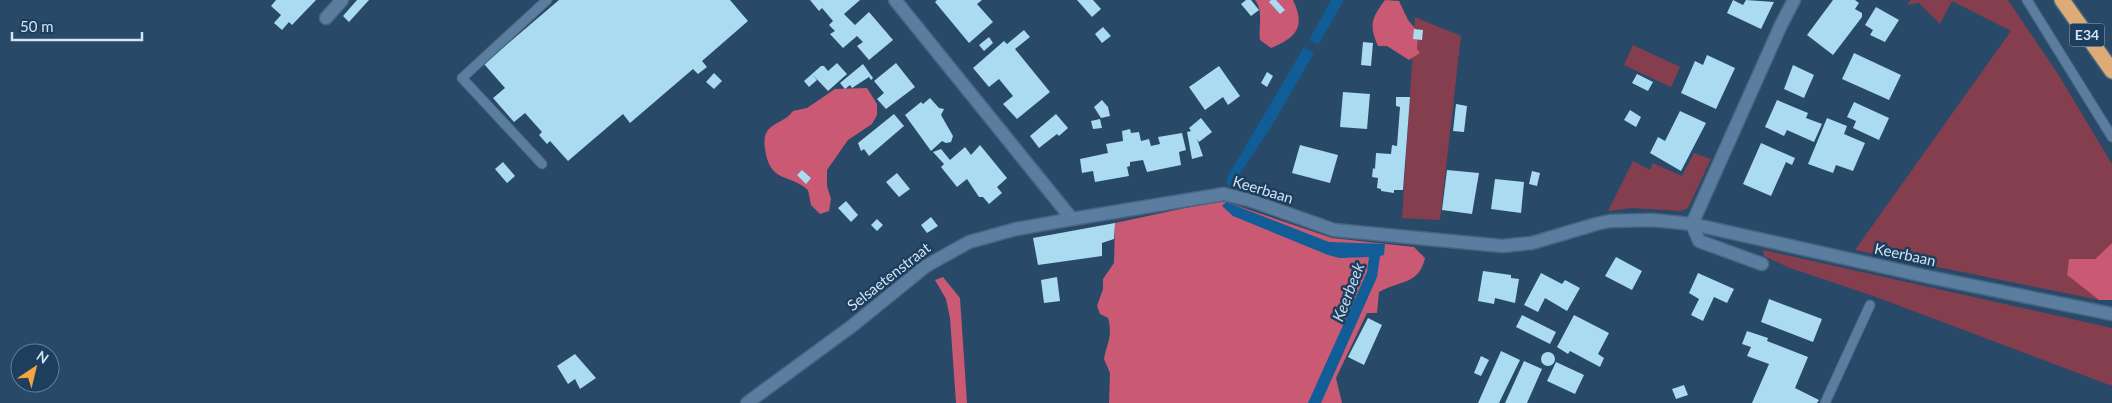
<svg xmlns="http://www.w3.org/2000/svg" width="2112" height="403" font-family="Lato,sans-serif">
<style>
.green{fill:#853e4e}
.forest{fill:#ca5974}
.water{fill:#105d97}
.building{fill:#abdbf0}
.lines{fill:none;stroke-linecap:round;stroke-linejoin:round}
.lane-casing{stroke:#48657f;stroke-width:11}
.street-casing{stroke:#48657f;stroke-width:15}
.highway-casing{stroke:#48657f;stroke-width:18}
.lane{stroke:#5b7ea0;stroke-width:9}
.street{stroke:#5b7ea0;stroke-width:12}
.highway{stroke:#ddab75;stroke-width:15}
.labels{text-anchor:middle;stroke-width:5;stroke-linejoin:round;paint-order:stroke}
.shield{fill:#1d3e5c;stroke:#9cb2c8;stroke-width:1}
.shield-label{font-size:14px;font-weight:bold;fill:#d2e4f7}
.street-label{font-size:15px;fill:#d2e4f7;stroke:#1d3e5c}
.water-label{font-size:16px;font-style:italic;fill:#c6daee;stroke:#1d3e5c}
</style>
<rect width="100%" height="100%" fill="#284967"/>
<path class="green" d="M1911 0H2008L2058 74 2112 164V243L2095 259H2069L2067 275 2099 300 1855 250 2011 31 1952 1 1940 24 1919 3 1907 5Z
M1415 17 1461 36 1440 220 1402 218Z
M1633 45 1680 67 1671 87 1624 65Z
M1694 153 1711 159 1688 208 1681 211 1631 208 1608 211 1633 161 1650 170 1653 163 1682 176Z
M1763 250 2112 328V386L1876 297 1790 268 1764 256Z"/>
<path class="forest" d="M1255 0H1293C1306 27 1296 38 1271 48L1260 40C1258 26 1264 12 1255 0Z
M1385 0 1399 1 1408 20 1418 32 1417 49 1420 53 1409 60 1387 46H1378C1369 25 1371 19 1385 0Z
M867 88 877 104V115L872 124 848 140 827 170V186L831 199 829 211 820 214 811 205 808 190C789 173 770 184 765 149 764 142 764 135 768 130 776 121 786 121 793 111L807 108 835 89Z
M1213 202H1226L1332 238 1414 247 1425 258C1419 285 1400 280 1379 292L1377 313H1367L1336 378 1342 403H1109L1110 373 1104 359C1107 343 1113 336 1108 318L1100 314 1097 306 1103 289V279L1114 263 1115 223Z
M2112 243V300H2099L2067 275 2069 259H2095Z
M943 277 960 298 967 403H956L950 318 946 299 935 280Z"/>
<path class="water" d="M1331 0H1344L1318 45 1309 40Z
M1304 47 1314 53 1273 124 1231 187 1226 183 1228 176Z
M1226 202 1329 242 1385 244 1384 255 1380 256 1377 277 1321 403H1308L1367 272 1369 257 1340 258 1328 255 1233 216 1222 206Z"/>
<path class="building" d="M276 0H316L292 25 289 22 282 30 274 23 281 15 271 6Z
M357 0H369L349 22 343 16Z
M559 0H730L748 21 702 61 707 67 698 74 693 69 630 123 623 114 568 161 550 141 547 144 539 135 542 132 525 113 514 122 493 98 505 88 484 64Z
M810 0H860L844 14 855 25 869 12 893 40 869 60 857 46 863 42 857 36 843 48 830 34 835 31 829 25 833 21 822 8 819 11Z
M937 0H982L977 4 993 22 969 43 935 2Z
M1077 0H1093L1101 9 1092 17Z
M1246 0H1251L1259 10 1251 16 1241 4Z
M1271 0H1276L1285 10 1280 14 1269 2Z
M1733 0 1743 5 1746 0 1774 2 1761 29 1727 13Z
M1833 0H1855L1859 3 1855 9 1862 13V17L1833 55 1807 35Z
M1876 7 1899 20 1885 42 1870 35 1873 30 1865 25Z
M1103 27 1111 36 1102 43 1095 34Z
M1414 29 1423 30 1422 40 1413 39Z
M1024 30 1030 37 1015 49 1050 92 1017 119 1003 104 1013 96 999 79 989 87 973 68 1004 41 1007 44Z
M989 37 993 43 984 51 979 45Z
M1363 42 1373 43 1371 66 1361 65Z
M1854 53 1901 75 1889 100 1842 79Z
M1707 55 1735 68 1716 109 1681 93 1695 61 1703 65Z
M837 63 847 74 828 91 812 74 821 66H824L828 71Z
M896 63 915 87 886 109 877 99 884 93 874 81Z
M863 64 873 78 871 80 869 77 852 88 850 85 845 89 840 83Z
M1793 65 1814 75 1804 98 1784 89Z
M1219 66 1240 96 1228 105 1223 97 1205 110 1189 87Z
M1267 72 1273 76 1267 87 1261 83Z
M714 73 722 81 714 89 706 82Z
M812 74 817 80 809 87 804 81Z
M1637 74 1653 82 1648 91 1632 83Z
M1343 92 1370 94 1367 129 1340 127Z
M1396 97H1410L1403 190H1394V193L1381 191V189L1377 188 1378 178 1372 177 1373 168 1375 169 1376 153 1391 154 1392 145 1397 146 1400 107 1396 106Z
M930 98 939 108 944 109 941 115 953 136 951 142 946 143 942 141 931 151 905 115 921 102 923 104Z
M1102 100 1108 107 1110 116 1101 118 1094 107Z
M1777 100 1808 113 1806 118 1822 124 1814 142 1787 130 1784 136 1765 127Z
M1854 102 1889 118 1879 140 1853 128 1856 121 1847 117Z
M1456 104 1467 106 1464 132 1453 131Z
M1630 110 1641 117 1636 127 1624 120Z
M1680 111 1706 123 1681 171 1650 153 1658 137 1665 141Z
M894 114 904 126 869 156 864 149 861 151 858 143Z
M1056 114 1068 128 1059 136 1057 134 1039 148 1030 136Z
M1201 118 1212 132 1199 142 1197 139 1203 156 1192 159 1187 132 1191 131 1189 128Z
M1827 118 1847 126 1844 134 1865 143 1853 171 1836 165 1833 173 1808 164Z
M1100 119 1102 128 1093 129 1091 121Z
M1130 129 1131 133 1139 132 1141 141 1149 139 1151 146 1160 144 1158 137 1182 133 1186 150 1179 152 1181 165 1147 172 1143 160 1130 162V166L1127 167 1129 176 1095 182 1093 171 1082 173 1080 159 1108 153 1106 144 1123 141 1122 131Z
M1761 143 1795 158 1792 165 1786 162 1771 196 1743 184Z
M980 145 1007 178 997 187 1002 193 989 204 983 197H979L967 179 957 187 941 167 944 164 933 152 941 149 950 160 965 147 971 155Z
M1300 145 1338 155 1330 183 1292 173Z
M503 162 515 176 507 183 495 169Z
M802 170 811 178 806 184 797 175Z
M1447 170 1479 173 1472 214 1442 210Z
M1532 171 1540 173 1537 186 1529 184Z
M897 173 910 189 899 197 886 182Z
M1495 179 1524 182 1521 213 1491 209Z
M846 201 858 215 851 222 838 208Z
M931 217 938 226 927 233 921 225Z
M877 219 883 225 877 231 871 225Z
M1115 223 1114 239 1102 243V256L1038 265 1033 238Z
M1616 257 1642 271 1632 290 1605 276Z
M1483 271 1511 275V278L1519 279 1515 303 1495 298 1494 304 1478 301Z
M1541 273 1562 284 1565 280 1580 288 1567 311 1545 298 1538 312 1524 305Z
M1698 273 1734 289 1727 303 1714 297 1703 321 1691 315 1699 299 1689 293Z
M1057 277 1060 301 1044 303 1041 280Z
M1769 299 1822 319 1813 342 1761 322Z
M1522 315 1556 332 1550 344 1516 327Z
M1574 315 1609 333 1598 354 1604 358 1600 367 1570 351 1568 354 1557 347Z
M1368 318 1382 325 1364 365 1348 357Z
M1747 331 1768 338 1767 341 1808 357 1795 388 1819 400 1817 403H1752L1769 364 1747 356 1751 347 1742 344Z
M1501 351 1520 360 1499 403H1478Z
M1541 359a7 7 0 1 1 14 0a7 7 0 1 1-14 0Z
M575 354 596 378 580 389 575 379 568 384 557 366Z
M1481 356 1489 360 1481 376 1474 373Z
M1524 361 1542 369 1527 403H1505Z
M1556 362 1584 375 1575 394 1547 381Z
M1684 385 1688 395 1676 399 1672 389Z"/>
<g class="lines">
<defs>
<path id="lane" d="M2027 0 2112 137
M542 164 462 78 547 0
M1825 403 1870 305"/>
<path id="street" d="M895 0 1072 219
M326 18 342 0
M1692 224 1781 25 1794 0
M1692 224 1699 241 1762 264
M747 403 852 326 926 266 969 242 1016 229 1072 219 1224 194 1252 201 1334 230 1502 246 1532 243 1596 224 1610 221 1652 220 1692 224 1929 277 2112 314"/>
<path id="highway" d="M2062 0 2112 71"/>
</defs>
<use href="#lane" class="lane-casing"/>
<use href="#street" class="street-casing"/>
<use href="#highway" class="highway-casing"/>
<use href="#lane" class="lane"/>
<use href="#street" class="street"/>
<use href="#highway" class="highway"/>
</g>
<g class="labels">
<rect class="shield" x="2069.5" y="23.5" width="35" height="23" rx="4"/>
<g class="shield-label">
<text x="2087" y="40">E34</text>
</g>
<g class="street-label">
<text transform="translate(1263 190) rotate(17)" y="5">Keerbaan</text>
<text transform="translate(1905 255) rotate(12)" y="5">Keerbaan</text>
<text transform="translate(889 277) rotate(-38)" y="5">Selsaetenstraat</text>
</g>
<g class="water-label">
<text transform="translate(1348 292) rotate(-69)" y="6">Keerbeek</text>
</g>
</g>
<g transform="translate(35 368) rotate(35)"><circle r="24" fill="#1d3e5c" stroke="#65809a"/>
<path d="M0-4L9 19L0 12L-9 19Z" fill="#f4a443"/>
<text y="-8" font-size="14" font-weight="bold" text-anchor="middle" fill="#d2e4f7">N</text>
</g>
<path d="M12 32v8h130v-8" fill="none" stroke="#d2e4f7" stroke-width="2.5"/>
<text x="20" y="32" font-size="15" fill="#d2e4f7" stroke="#1d3e5c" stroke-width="4" paint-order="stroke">50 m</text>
</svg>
